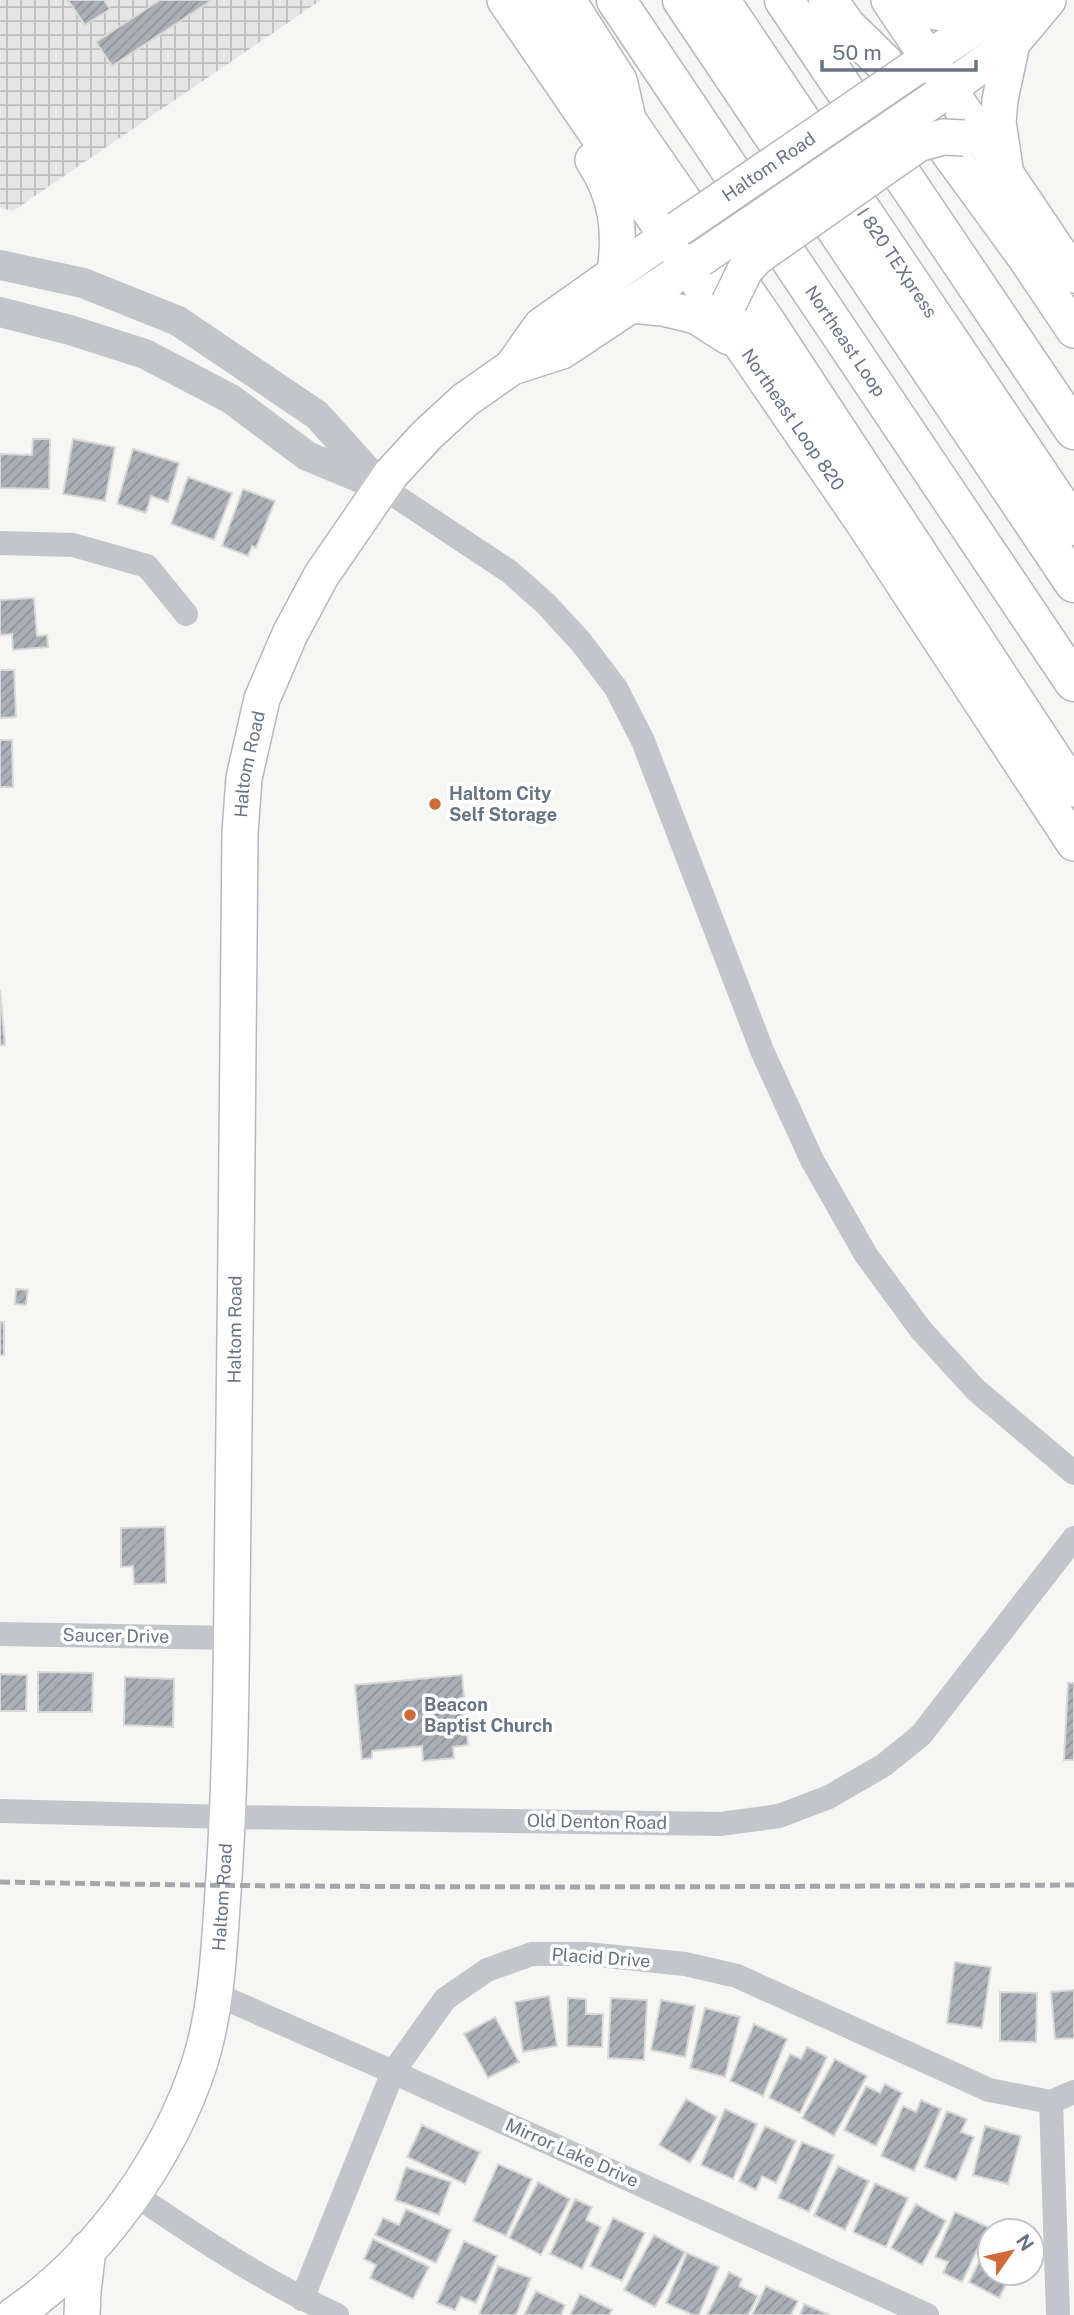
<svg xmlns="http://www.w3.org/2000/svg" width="1074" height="2315" font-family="'Public Sans',sans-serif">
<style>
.industrial{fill:url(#industrial-grid)}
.building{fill:url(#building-hatch);stroke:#d8d8d6;stroke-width:2}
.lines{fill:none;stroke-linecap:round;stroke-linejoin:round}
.secondary-casing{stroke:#b5b9bd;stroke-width:38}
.motorway-casing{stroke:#b5b8bb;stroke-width:41}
.minor{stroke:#c2c5c9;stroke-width:24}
.tertiary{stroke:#c2c5c9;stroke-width:30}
.secondary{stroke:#fff;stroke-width:35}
.motorway{stroke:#fff;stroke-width:38}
.rail{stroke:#a4a8ad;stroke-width:5;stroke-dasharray:10 5;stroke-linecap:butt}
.secondary-bridge-casing{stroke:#b5b9bd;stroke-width:38;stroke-linecap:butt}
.secondary-bridge{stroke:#fff;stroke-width:35}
.poi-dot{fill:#d26a38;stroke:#fff;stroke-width:2.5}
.labels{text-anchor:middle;stroke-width:7;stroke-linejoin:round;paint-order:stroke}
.street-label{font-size:18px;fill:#687482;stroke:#fff}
.poi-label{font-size:18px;font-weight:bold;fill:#687482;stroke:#fff;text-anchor:start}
</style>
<defs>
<pattern id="industrial-grid" width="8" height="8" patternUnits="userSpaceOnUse" patternTransform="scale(1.75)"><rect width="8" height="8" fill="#e4e5e4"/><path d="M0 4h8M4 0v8" fill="none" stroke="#bdbebe"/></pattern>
<pattern id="building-hatch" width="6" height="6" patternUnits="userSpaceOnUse" patternTransform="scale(1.75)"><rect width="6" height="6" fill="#aab0b6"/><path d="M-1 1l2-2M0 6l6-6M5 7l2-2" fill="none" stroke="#8e9499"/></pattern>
</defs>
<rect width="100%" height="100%" fill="#f6f6f4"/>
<path class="industrial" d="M0 0H321L13 211 0 208Z"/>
<path class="building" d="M68 0H104L110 9 85 25Z
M160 0H212L112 66 96 42Z
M33 439H50L49 489 0 488V454L32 455Z
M73 439 115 447 105 501 63 494Z
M133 449 179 463 168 502 151 496 146 513 117 504Z
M188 477 232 493 214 540 171 524Z
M243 489 275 501 256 548 252 546 248 556 222 546Z
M34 598 37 636 47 635 48 647 13 650 12 634 0 635V600Z
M0 670H14L16 717 0 718Z
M0 740H12L13 787H0Z
M0 990 5 1045H0Z
M16 1289 28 1290 26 1305 15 1304Z
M0 1322H4V1355H0Z
M165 1527 166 1583 134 1584 133 1566 121 1567V1528Z
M38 1672 93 1673 92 1712H38Z
M0 1674 27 1675 26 1711H0Z
M462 1675 468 1745 453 1747 454 1758 423 1761 422 1746 372 1751V1758L362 1759 355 1685Z
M125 1677 174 1679 173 1727 124 1725Z
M1068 1683H1074V1760H1064Z
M955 1962 991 1967 982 2028 947 2023Z
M1074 1990V2038L1055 2039 1051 1992Z
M1000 1992 1037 1993 1036 2042 1000 2041Z
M549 1996 557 2046 523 2052 515 2002Z
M568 1998 586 1999V2014H603L602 2047 567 2046Z
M611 1998 647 2000 644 2060 608 2058Z
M661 2000 695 2006 685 2057 651 2050Z
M705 2008 740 2017 725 2077 690 2068Z
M495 2017 519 2062 488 2078 464 2034Z
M754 2024 787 2039 763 2096 730 2081Z
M807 2047 827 2057 800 2113 769 2098 790 2054 801 2059Z
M835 2059 867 2076 834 2136 802 2118Z
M885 2084 902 2093 876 2146 844 2130 866 2086 880 2093Z
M686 2099 717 2117 690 2163 659 2145Z
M921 2100 941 2109 914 2171 881 2156 903 2106 916 2112Z
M725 2109 757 2124 733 2179 701 2165Z
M947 2111 967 2119 961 2132 974 2137 956 2180 924 2167Z
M422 2125 480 2152 465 2184 407 2157Z
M765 2126 796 2141 776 2183 762 2176 756 2190 739 2181Z
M985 2126 1021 2136 1008 2184 973 2175Z
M802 2142 834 2155 809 2212 778 2198Z
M498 2164 532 2179 506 2236 473 2221Z
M838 2166 869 2181 845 2230 814 2215Z
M406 2167 451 2182 439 2215 395 2200Z
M538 2182 570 2199 541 2255 509 2238Z
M875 2183 908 2198 886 2247 853 2232Z
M575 2199 592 2207 586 2220 601 2227 582 2269 550 2254Z
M916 2204 946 2221 922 2265 891 2248Z
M406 2209 451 2230 436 2263 375 2235 383 2218 399 2225Z
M955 2212 988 2227 962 2282 943 2273 948 2262 935 2257Z
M613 2218 645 2233 622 2281 590 2266Z
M654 2235 685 2252 655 2307 624 2290Z
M373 2239 429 2267 413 2299 370 2278 376 2265 364 2259Z
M990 2240V2273H1012L999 2298 969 2282Z
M464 2241 497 2256 476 2303 461 2297 455 2310 437 2303Z
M687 2253 719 2267 699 2315H693L666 2303Z
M498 2266 531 2278 516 2315H479Z
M729 2272 742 2279 739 2286 758 2296 748 2315H707Z
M766 2286 798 2301 791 2315H752Z
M536 2291 565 2305 561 2315H524Z
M580 2294 612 2310 609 2315H570Z
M804 2304 830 2315H800Z"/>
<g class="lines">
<defs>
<g id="secondary">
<path id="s1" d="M505 0 865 525 1074 843"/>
<path d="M540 0 626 117 767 321 1074 789"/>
<path d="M889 0 1074 275"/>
<path d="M905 0C929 17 966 15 994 14"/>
<path d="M914 68 994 14 1047 1"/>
<path d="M936 98 1012 43 1048 0"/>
<path d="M922 116 1025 257 1074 330"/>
<path d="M593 160C617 196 621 230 615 273"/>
<path d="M1005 168 998 122 1000 100 1012 43"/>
<path d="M631 305 663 308 696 316 729 337"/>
<path d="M512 367 541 326 678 229"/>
<path id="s2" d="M14 2315C98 2258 169 2158 200 2062 217 2007 219 1949 223 1892 230 1794 231 1695 232 1597 235 1342 238 1088 240 833L244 778 262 699 290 634 321 576 391 474 427 435 465 400 512 367 562 351 700 259"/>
<path d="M82 2315 83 2291 88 2249"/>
</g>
<g id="motorway">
<path d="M566 0 618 82 626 117"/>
<path id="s3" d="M616 0 1074 682"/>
<path d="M682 0 1074 583"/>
<path id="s4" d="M720 0 1074 526"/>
<path d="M784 0 1074 430"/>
<path d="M828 0 846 26 884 63"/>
</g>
</defs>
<use href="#secondary" class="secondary-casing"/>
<use href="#motorway" class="motorway-casing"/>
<path class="minor" d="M382 487 510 572 546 604 581 642 616 688 643 741 763 1053 812 1160 866 1255 921 1330 976 1390 1074 1473
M0 543 73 545 147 566 186 614
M0 1634 232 1638
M0 1811 228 1817 720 1824 779 1816 829 1797 884 1765 921 1735 1074 1538
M215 1994 393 2072 927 2315
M1051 2102 1058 2315
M134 2194C200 2239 265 2282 337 2315
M302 2299 393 2072 445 1999 487 1970 532 1954H587L685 1964 737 1976 989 2090 1051 2102 1074 2092"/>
<path class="tertiary" d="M0 265 83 283 178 321 317 415 382 487
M0 312 70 330 145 354 231 399 307 456 375 484"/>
<use href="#secondary" class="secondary"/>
<use href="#motorway" class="motorway"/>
<path class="rail" d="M0 1882C358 1889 716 1887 1074 1885"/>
<defs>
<g id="secondary-bridge">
<path id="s5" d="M678 229 914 68"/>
<path d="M700 259 936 98"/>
<path d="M729 303 745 270 757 257 918 144 943 137 964 138"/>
</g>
</defs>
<use href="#secondary-bridge" class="secondary-bridge-casing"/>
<use href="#secondary-bridge" class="secondary-bridge"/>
</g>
<g class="poi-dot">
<circle cx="435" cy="804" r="7"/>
<circle cx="410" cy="1715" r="7"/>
</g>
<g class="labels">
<g class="street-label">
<text dy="6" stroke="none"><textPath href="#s5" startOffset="110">Haltom Road</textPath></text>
<text dy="6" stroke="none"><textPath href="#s4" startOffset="317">I 820 TEXpress</textPath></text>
<text dy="6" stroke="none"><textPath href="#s3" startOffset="411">Northeast Loop</textPath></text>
<text dy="6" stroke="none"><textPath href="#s1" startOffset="509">Northeast Loop 820</textPath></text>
<text dy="6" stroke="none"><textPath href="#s2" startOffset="1620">Haltom Road</textPath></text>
<text dy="6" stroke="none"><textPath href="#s2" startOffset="1054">Haltom Road</textPath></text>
<text transform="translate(116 1636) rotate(1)" y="6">Saucer Drive</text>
<text transform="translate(597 1822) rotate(1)" y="6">Old Denton Road</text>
<text dy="6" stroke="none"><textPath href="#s2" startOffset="486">Haltom Road</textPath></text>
<text transform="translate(601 1958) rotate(4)" y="6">Placid Drive</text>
<text transform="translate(572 2153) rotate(24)" y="6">Mirror Lake Drive</text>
</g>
<g class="poi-label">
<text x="449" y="800">Haltom City<tspan x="449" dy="21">Self Storage</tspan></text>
<text x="424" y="1711">Beacon<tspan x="424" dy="21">Baptist Church</tspan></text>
</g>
</g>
<g transform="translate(1011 2252) rotate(56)"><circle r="33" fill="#ffffff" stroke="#c3c7cd" stroke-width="2"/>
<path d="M0-5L12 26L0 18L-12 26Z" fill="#d26a38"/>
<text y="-10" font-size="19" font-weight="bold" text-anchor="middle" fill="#687482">N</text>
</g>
<path d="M822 60v10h154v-10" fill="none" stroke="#687482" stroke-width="3.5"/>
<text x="832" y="60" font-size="21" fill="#687482" stroke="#ffffff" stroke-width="5" paint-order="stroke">50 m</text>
</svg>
